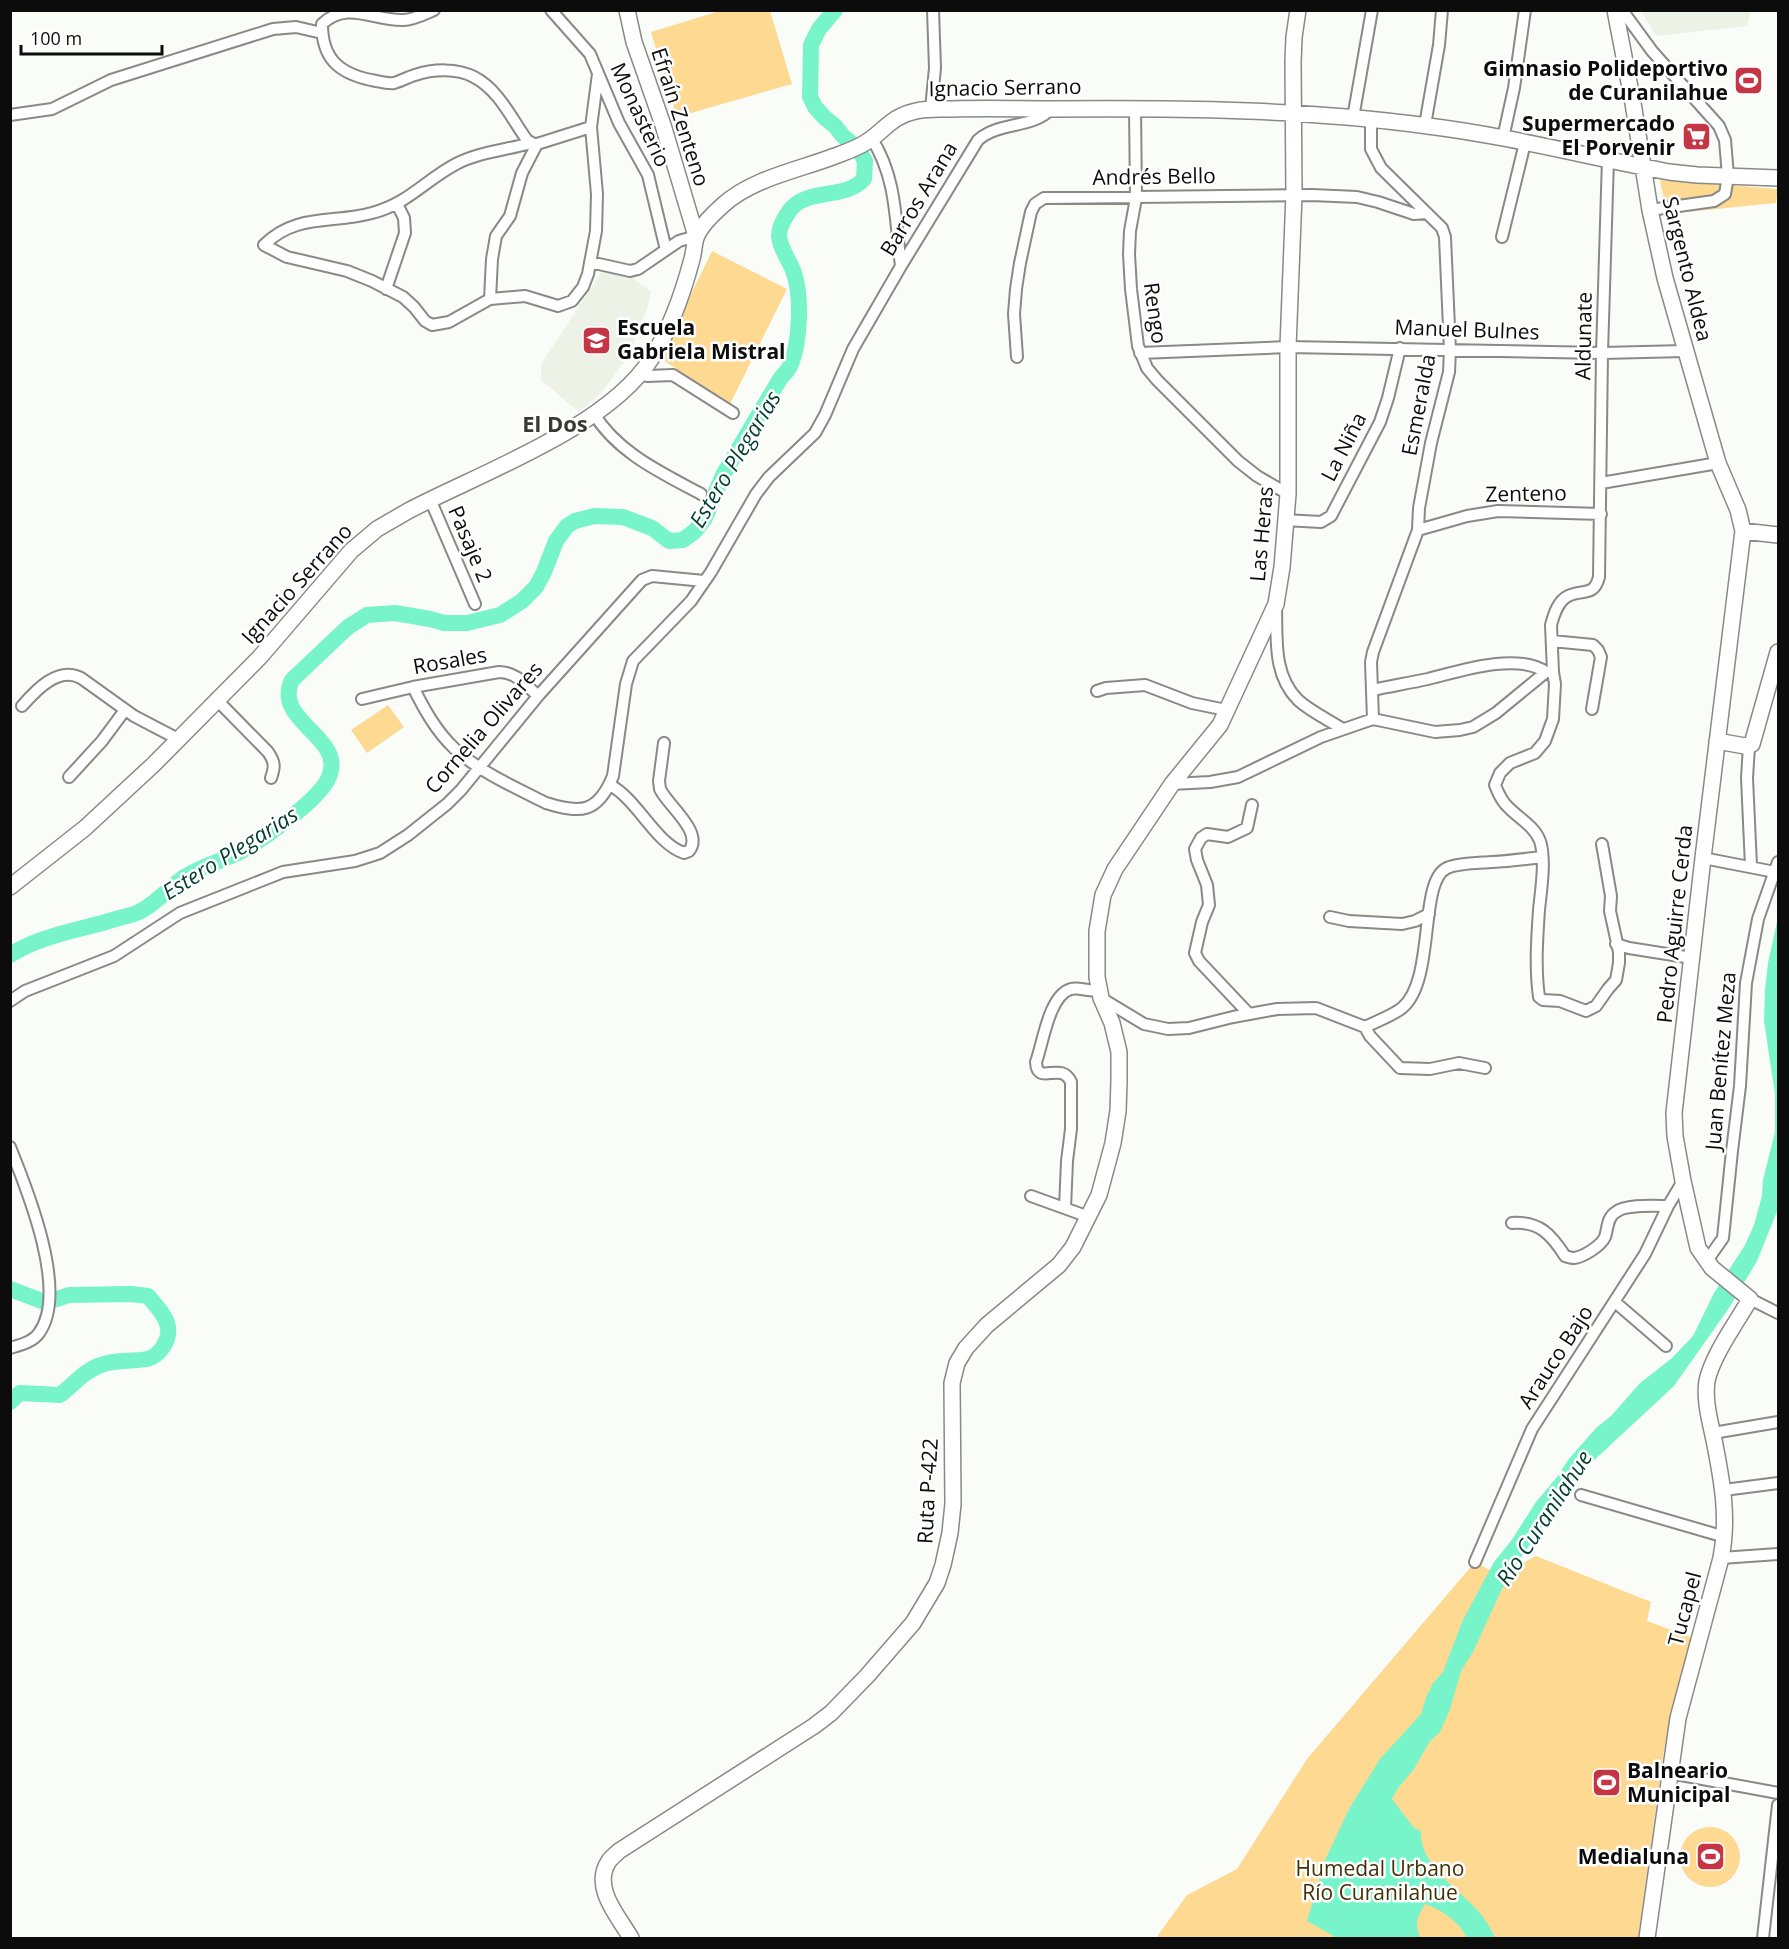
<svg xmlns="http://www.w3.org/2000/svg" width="1789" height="1949" font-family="'Open Sans',sans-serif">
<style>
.built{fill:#edf2e7}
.green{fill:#fdd992}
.water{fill:#77f4ca}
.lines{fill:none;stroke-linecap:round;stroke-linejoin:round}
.river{stroke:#77f4ca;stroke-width:16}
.street-casing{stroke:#898a87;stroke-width:14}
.secondary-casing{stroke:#898a87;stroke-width:18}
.street{stroke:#fff;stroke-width:10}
.secondary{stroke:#fff;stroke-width:15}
.labels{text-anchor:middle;stroke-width:5;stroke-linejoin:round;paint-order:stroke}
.poi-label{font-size:21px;font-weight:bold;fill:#0b0c0b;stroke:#fff;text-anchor:end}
.street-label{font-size:21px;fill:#0b0c0b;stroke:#fff}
.park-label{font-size:21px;fill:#422f03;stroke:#fff}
.neighbourhood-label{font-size:22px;font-weight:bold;fill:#383936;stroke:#fff}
.water-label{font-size:22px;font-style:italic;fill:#013d2d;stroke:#fff}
</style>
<rect width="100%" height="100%" fill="#fafcf8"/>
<path class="built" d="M1641 11H1751L1747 26 1656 36Z
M603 270 630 273 636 281 651 292 646 313 636 331 633 350 602 392 579 412 541 380V364Z"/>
<path class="green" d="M723 10 770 11 792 84 677 117 651 32Z
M1660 180 1778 189 1776 203 1667 214Z
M712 251 787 289 730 404 660 358Z
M388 705 404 727 367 753 351 730Z
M1536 1556 1651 1602 1647 1621 1693 1638 1664 1749 1638 1938H1156L1187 1895 1237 1869 1307 1759 1475 1562 1499 1575Z
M1680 1857a30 30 0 1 1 60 0a30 30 0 1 1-60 0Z"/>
<path class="water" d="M1778 918V1209L1757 1261 1729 1308 1674 1386 1576 1477 1518 1562 1501 1591 1473 1652 1461 1671 1450 1709 1440 1732 1430 1741 1414 1769 1398 1788 1392 1799 1414 1828 1421 1831C1419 1860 1448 1882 1467 1900 1479 1910 1490 1925 1495 1938H1467C1458 1921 1443 1910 1425 1904 1418 1915 1413 1926 1421 1938H1337L1307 1921 1326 1858 1349 1809 1380 1759 1421 1714 1427 1695 1433 1683 1443 1672 1462 1622 1494 1562 1511 1541 1536 1502 1557 1477 1568 1460 1596 1428 1612 1415 1639 1384 1672 1358 1693 1336 1714 1293 1745 1245 1754 1225 1762 1196 1763 1180 1775 1132V1094L1764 1021 1765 990 1768 963Z"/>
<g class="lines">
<path class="river" d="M10 955C40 936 75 931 109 921 118 918 130 916 139 912 157 903 169 887 186 876 201 867 215 863 231 856 255 846 319 801 329 777 346 736 272 722 292 680L348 627 367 615 395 613 430 619 444 623H467L500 615 522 601 536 587 544 572 556 541 567 526 575 521 594 516 623 517 652 528 669 541 683 540 695 531 705 518 723 475 780 379C784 374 789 370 791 364 800 341 802 297 794 273 790 261 779 247 779 235 779 226 785 217 790 210 806 188 845 200 864 179L865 161 859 150 843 136 835 126 825 118 815 107 810 97 811 45 819 29 835 10
M10 1289 42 1301 57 1299 69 1295 131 1294 148 1296C155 1305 166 1315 168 1327 170 1340 160 1356 147 1359 131 1362 116 1359 101 1365 85 1370 73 1385 60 1395L20 1393 10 1402"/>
<defs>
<path id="street" d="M434 10C425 14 413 20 403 20 374 21 347 0 322 24 322 58 338 73 371 80 378 81 387 84 394 83 401 81 408 77 415 75 433 69 457 68 474 77 499 90 511 118 527 140L534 144
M551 10 590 54 619 123 648 175 666 250
M1622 10 1652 51 1719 126 1725 140 1728 176 1725 194 1714 201 1650 210
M1135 108 1136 198 1130 231 1129 254 1131 289 1138 346 1147 368 1157 380 1238 461 1257 476 1288 494
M931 109 935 68 933 10
M10 115 52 109 111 80 273 29 296 27 322 33
M1353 118 1372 10
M1371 120V149L1381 168 1442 228 1445 237 1450 350 1449 372 1431 443 1419 508 1418 530 1373 652 1371 662 1373 719
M1425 125 1439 45 1442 10
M1503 138 1514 88 1525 10
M872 139C897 179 895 220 901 266
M537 144 591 127
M1502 237 1525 143
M590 262 630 271 638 269 679 241 696 236
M386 289 405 233 404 218 397 204
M490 299 449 322 432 325 425 321 414 307 403 297 372 281 347 271 287 257 264 245C296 213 332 224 372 213 409 203 424 181 456 164 479 152 506 150 531 143
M490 299 525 296 558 306 572 301 583 287 588 274 596 231 597 194 591 127 598 74
M490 299 492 259 496 236 510 216 522 173 537 144
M1140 353 1288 347 1602 353 1685 351
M1017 357 1014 314 1016 289 1020 263 1031 212 1035 204 1044 198 1312 195 1357 197 1378 202 1414 214 1427 213
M643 371 647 376 673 375 733 413
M594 414C618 453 662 473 701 494
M1601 483 1718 463
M430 499 475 604
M1284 520 1321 522 1331 516 1380 422 1388 398 1400 348
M1418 530 1467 516 1498 511 1601 514
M1276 607C1277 640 1273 675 1298 700 1310 711 1327 719 1341 728
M1552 641 1593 645 1598 650 1601 657 1592 709
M413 687C424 709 436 731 454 748 478 771 516 788 546 803 581 814 598 813 613 776L626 684 633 661 691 601 711 572 756 494 769 477 815 433 825 415 853 349 901 266 978 140C1000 121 1032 129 1051 109
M1372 690C1391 686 1409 683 1428 679 1460 671 1516 652 1546 672
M1097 691 1106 688 1145 685 1192 703 1226 710
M216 699 268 752C275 762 275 767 271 778
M362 699 413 687 499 672C516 672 526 685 538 696
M22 706C36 690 58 666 81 678L134 716 178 739
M1749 746 1747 778 1751 866
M69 777 102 741 125 710
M1172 784 1210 782 1238 777 1321 737 1373 719 1435 732 1460 730 1473 727 1496 713 1546 672H1553
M610 785C638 800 655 843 684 853L689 851C704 832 668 806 660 789L659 781 664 743
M1602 844 1611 896 1610 911 1619 952V963L1616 980 1608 989 1596 1006 1586 1011 1560 1001 1543 1000 1539 997C1535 968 1537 939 1539 910 1541 890 1546 860 1540 841 1534 826 1520 819 1509 808 1502 802 1498 793 1495 785L1500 773 1510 763 1535 753 1545 741 1553 719 1555 684 1553 672 1551 625C1554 614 1558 601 1568 596 1583 589 1594 597 1599 577L1602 353 1608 159
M1703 858 1775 872
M1330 917 1349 921 1402 924 1415 921 1429 914
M1616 944 1629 948 1692 958
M1101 998 1144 1024 1168 1029 1189 1028 1233 1017 1277 1009 1316 1008 1365 1027C1377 1021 1392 1016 1402 1008 1436 980 1418 881 1447 868 1458 863 1480 863 1492 862 1509 861 1526 859 1542 857
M10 1001 25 991 114 956 180 913 283 872 355 861 380 853 408 835 447 804 461 790 538 696 642 580 652 576 704 581
M1249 1014 1199 961 1195 953 1202 922 1209 905 1207 885 1197 860 1195 849 1201 838 1207 834 1228 837 1247 828 1252 805
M1365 1027 1370 1036 1400 1068 1430 1069 1459 1063 1485 1068
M10 1147C27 1189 69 1292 39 1333 33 1342 20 1345 10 1348
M1031 1196 1089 1217
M1065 1208 1067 1161 1071 1129V1082C1061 1060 1037 1087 1036 1062 1043 1043 1049 995 1071 989 1080 987 1089 992 1099 990
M1512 1223C1539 1221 1551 1234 1565 1256 1568 1257 1571 1258 1574 1258 1583 1257 1601 1246 1605 1237 1608 1228 1607 1217 1616 1212 1626 1204 1655 1206 1668 1206
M1704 1258 1711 1255 1723 1238 1732 1151 1740 1086 1746 983 1758 919 1778 862
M1750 1299 1778 1313
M1615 1302 1666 1346
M1713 1433 1778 1422
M1724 1490 1778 1483
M1581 1495 1725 1537
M1721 1558 1778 1554
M1475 1562 1532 1429 1645 1254 1668 1206 1683 1181
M1670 1773 1778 1793
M1763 1938 1778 1805"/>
<path id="secondary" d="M627 10 634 42 663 125 696 236
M1615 10 1633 103 1650 210 1665 278 1718 463 1738 510 1743 531 1703 858 1674 1113 1675 1136 1683 1181 1698 1248 1712 1268 1750 1299C1737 1322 1712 1356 1707 1381 1704 1400 1710 1421 1714 1440 1722 1480 1729 1518 1721 1558L1678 1718 1647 1938
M1743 531 1778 535
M1717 741 1745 746 1752 744 1778 652
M10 887 85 828 153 765 260 657 351 551 377 529 408 511C480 473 607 428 651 359 670 330 683 293 692 259 694 252 694 244 696 238 700 226 714 213 723 205 753 178 799 170 835 156 846 152 858 148 868 141 886 129 892 116 916 111 928 108 940 109 952 109 986 108 1020 109 1053 109 1178 108 1304 109 1428 126 1509 136 1589 157 1669 172L1697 175 1778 178
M631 1938C619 1917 591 1887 609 1861 611 1858 616 1854 619 1851L814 1726 831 1713 867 1676 913 1623 937 1583 943 1565 950 1533 953 1504 952 1383 957 1363 966 1348 987 1325 1059 1265 1073 1247 1099 1195 1113 1143 1118 1111 1119 1081V1052L1112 1023 1101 998 1097 977V931L1103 895 1115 869 1172 784 1220 725 1276 604 1282 567 1288 494V347L1294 194 1293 62 1294 37 1298 10"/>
</defs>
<use href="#street" class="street-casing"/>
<use href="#secondary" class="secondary-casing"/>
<use href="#street" class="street"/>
<use href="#secondary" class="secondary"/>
</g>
<defs>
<symbol id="stadium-square" viewBox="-11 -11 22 22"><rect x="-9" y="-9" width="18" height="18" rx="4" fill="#c53545" stroke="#fff"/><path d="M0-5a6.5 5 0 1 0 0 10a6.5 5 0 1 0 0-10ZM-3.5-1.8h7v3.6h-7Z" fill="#fff"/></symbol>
<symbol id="supermarket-square" viewBox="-11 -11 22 22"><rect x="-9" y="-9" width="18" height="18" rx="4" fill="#c53545" stroke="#fff"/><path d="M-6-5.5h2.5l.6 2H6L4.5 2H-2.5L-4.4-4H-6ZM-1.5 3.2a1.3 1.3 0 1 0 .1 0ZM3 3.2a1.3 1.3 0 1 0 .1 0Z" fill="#fff"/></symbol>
<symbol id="school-square" viewBox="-11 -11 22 22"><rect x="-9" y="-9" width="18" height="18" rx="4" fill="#c53545" stroke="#fff"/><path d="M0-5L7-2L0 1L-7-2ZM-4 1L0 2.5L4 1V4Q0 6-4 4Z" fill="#fff"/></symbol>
</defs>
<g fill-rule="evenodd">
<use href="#stadium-square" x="1732" y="64" width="33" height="33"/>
<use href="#supermarket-square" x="1680" y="120" width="33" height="33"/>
<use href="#school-square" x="580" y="324" width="33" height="33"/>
<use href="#stadium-square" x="1590" y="1766" width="33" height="33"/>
<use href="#stadium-square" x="1694" y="1840" width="33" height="33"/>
</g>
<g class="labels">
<g class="poi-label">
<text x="1728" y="76">Gimnasio Polideportivo<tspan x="1728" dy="24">de Curanilahue</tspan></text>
<text x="1675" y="131">Supermercado<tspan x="1675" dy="24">El Porvenir</tspan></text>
<text x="617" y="335" text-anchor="start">Escuela<tspan x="617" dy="24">Gabriela Mistral</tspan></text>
<text x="1627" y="1778" text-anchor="start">Balneario<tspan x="1627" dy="24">Municipal</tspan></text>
<text x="1689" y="1864">Medialuna</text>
</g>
<g class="street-label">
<text transform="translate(1005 88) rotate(-1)" y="7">Ignacio Serrano</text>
<text transform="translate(640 115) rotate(65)" y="7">Monasterio</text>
<text transform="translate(680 117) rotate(72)" y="7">Efraín Zenteno</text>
<text transform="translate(1154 177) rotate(-1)" y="7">Andrés Bello</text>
<text transform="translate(919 199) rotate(-59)" y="7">Barros Arana</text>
<text transform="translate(1687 269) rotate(76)" y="7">Sargento Aldea</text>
<text transform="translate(1155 313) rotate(82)" y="7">Rengo</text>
<text transform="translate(1467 330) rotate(2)" y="7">Manuel Bulnes</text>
<text transform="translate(1584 336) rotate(-89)" y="7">Aldunate</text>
<text transform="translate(1419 405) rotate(-79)" y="7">Esmeralda</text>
<text transform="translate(1344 447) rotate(-63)" y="7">La Niña</text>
<text transform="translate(1526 494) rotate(-1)" y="7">Zenteno</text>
<text transform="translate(1262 534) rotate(-85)" y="7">Las Heras</text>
<text transform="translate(470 544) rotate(67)" y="7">Pasaje 2</text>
<text transform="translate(297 584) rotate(-48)" y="7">Ignacio Serrano</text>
<text transform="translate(450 661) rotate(-10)" y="7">Rosales</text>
<text transform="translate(484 728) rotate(-49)" y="7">Cornelia Olivares</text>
<text transform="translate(1675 924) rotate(-84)" y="7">Pedro Aguirre Cerda</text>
<text transform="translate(1721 1061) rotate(-85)" y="7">Juan Benítez Meza</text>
<text transform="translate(1556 1357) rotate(-57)" y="7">Arauco Bajo</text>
<text transform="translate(928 1491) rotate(-87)" y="7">Ruta P-422</text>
<text transform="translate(1685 1609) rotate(-75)" y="7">Tucapel</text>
</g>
<g class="park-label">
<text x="1380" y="1876">Humedal Urbano<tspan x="1380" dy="24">Río Curanilahue</tspan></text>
</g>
<g class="neighbourhood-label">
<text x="555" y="432">El Dos</text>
</g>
<g class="water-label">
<text transform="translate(735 459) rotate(-59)" y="8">Estero Plegarias</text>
<text transform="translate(230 853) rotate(-32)" y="8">Estero Plegarias</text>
<text transform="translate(1544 1518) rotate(-57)" y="8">Río Curanilahue</text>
</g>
</g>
<rect width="1789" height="1949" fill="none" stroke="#0b0c0b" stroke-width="24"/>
<path d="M21 45v9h141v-9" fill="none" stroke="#0b0c0b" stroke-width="3"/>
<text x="30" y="45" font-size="18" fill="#0b0c0b" stroke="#ffffff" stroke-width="4.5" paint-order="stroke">100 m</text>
</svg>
